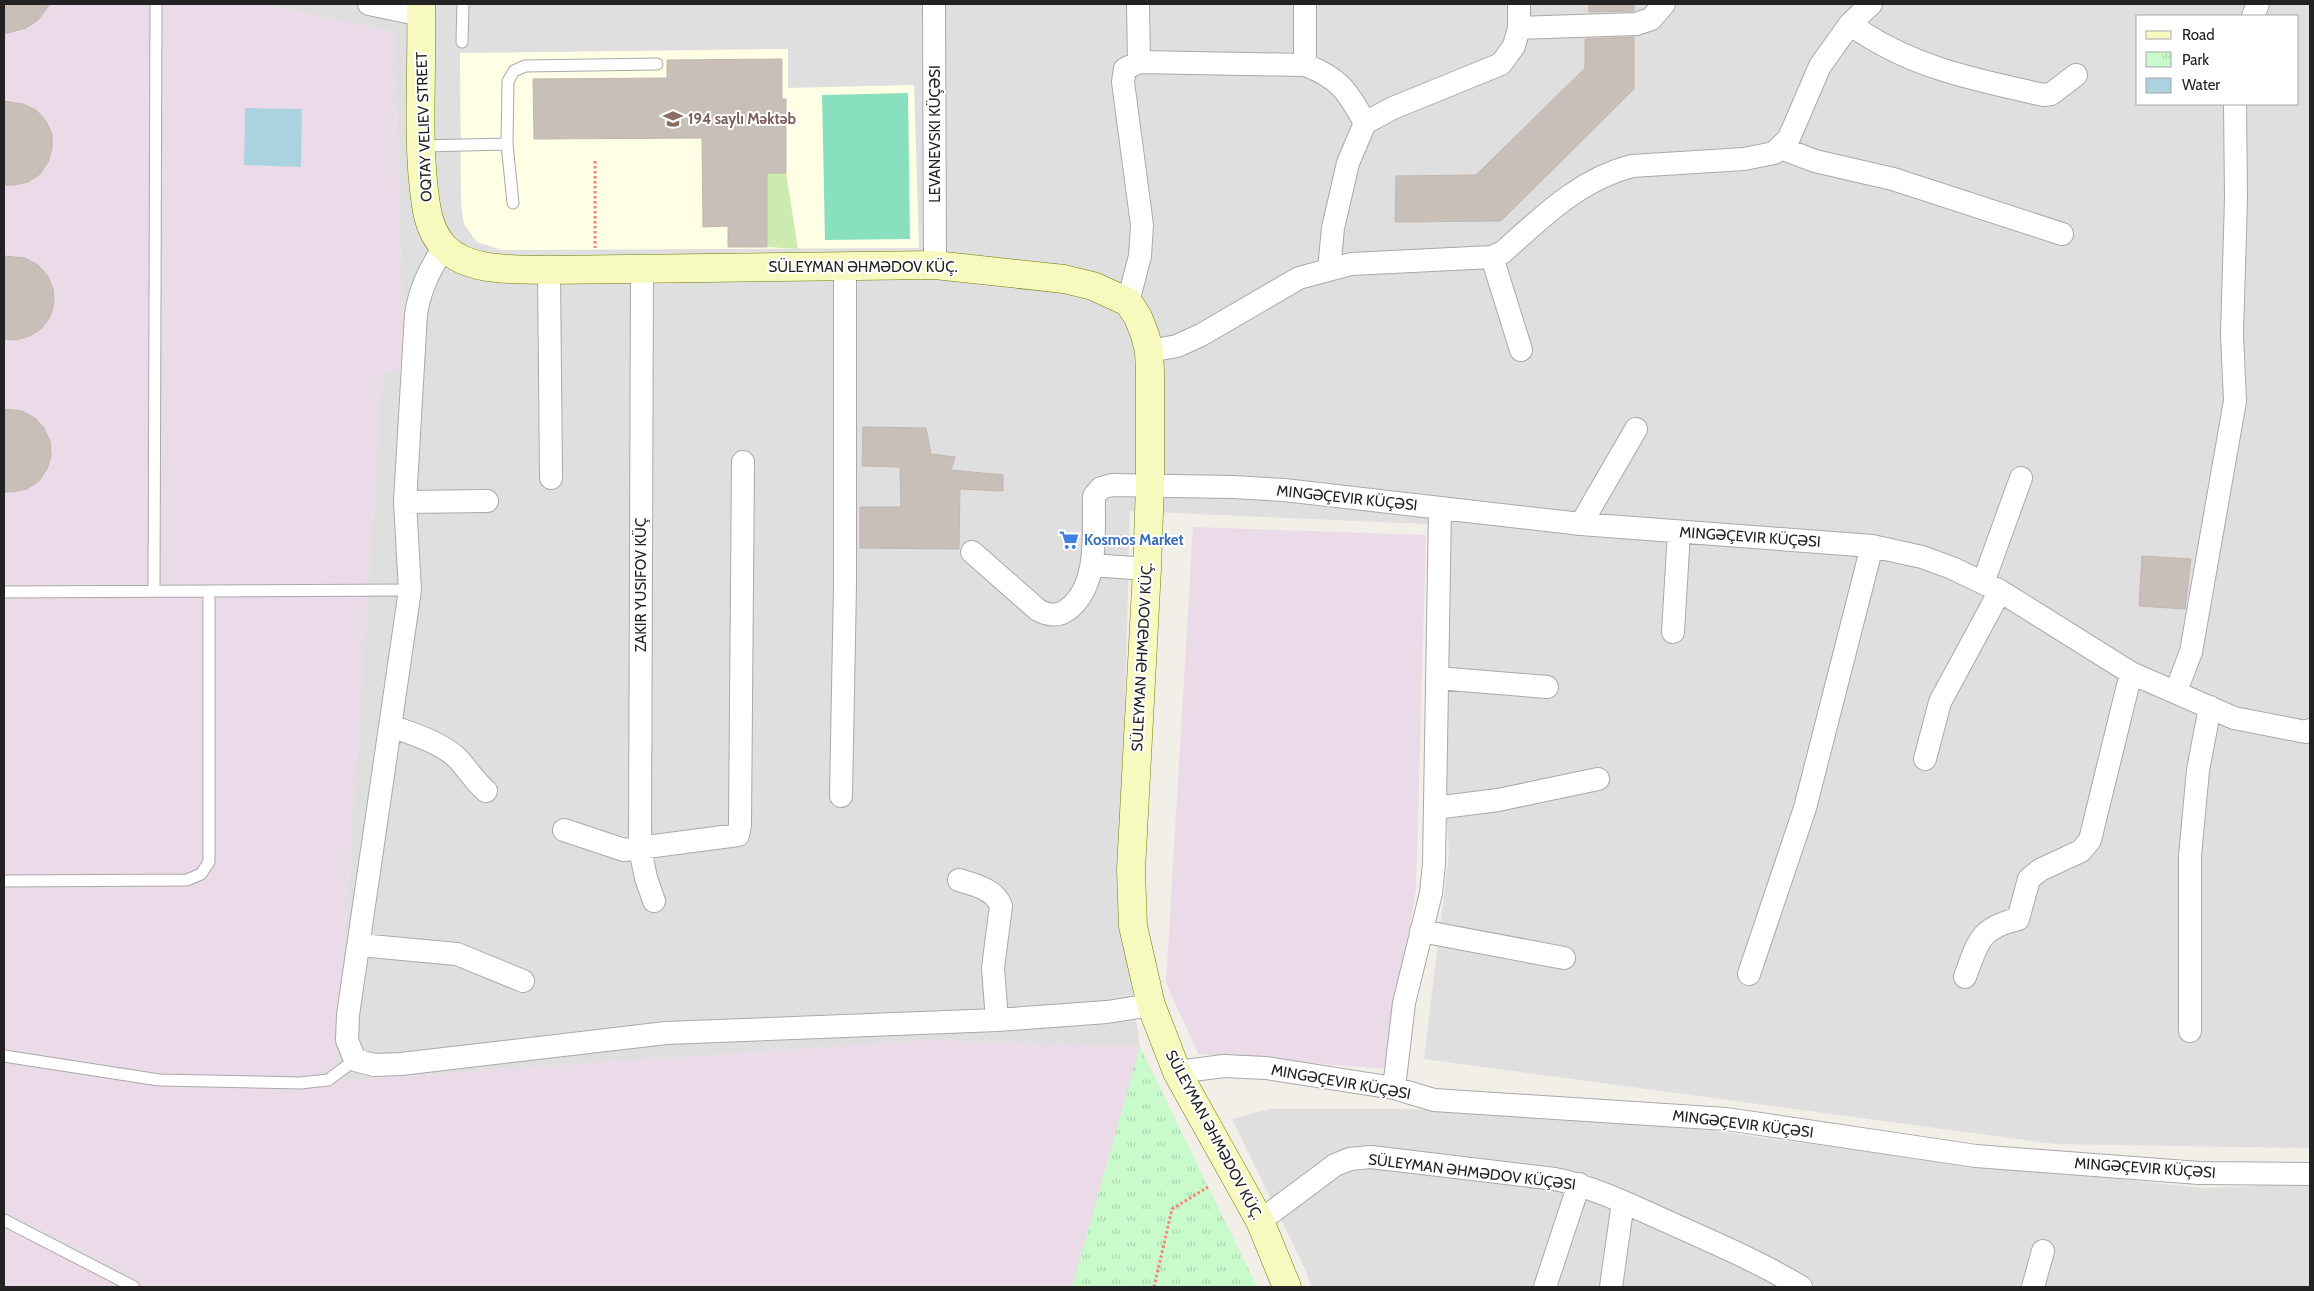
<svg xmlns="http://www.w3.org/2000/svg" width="2314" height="1291" font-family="Cabin,sans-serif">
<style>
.residential{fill:#e0dfdf;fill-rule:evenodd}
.industrial{fill:#ebdbe8}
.education{fill:#ffffe5}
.grass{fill:#cdebb0}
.park{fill:url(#park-tufts)}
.pitch{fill:#88e0be}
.water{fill:#aad3df}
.building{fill:#c7bfb8;stroke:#c4b6ab}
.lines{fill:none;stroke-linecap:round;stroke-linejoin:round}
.lane-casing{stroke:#a9a9a9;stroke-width:13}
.street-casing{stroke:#a9a9a9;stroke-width:24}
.secondary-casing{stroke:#707d05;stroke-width:29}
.path{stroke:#fa8072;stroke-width:3;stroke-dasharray:2.5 2.5;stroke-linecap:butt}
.lane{stroke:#fff;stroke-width:11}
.street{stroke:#fff;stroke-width:22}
.secondary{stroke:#f7fabf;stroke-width:28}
.labels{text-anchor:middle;stroke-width:4;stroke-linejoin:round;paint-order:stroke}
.education-label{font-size:15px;font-weight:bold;fill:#785e54;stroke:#fff;text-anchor:start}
.street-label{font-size:15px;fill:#222;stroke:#fff}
.shop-label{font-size:15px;font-weight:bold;fill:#366cbe;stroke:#fff;text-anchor:start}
</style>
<defs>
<pattern id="park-tufts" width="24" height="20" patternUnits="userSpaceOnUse" patternTransform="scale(1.25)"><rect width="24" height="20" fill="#c8facc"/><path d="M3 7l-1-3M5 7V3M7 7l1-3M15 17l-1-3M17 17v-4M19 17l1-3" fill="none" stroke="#acd6af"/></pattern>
</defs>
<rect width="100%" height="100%" fill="#f2efe9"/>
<path class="residential" d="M264 4H2310V1148L2055 1144 1424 1059 1449 853 1437 678 1450 525 1130 511 1120 901 1140 1047 928 1040 335 1081 382 372 404 371 394 32ZM2138 16H2298V104H2138Z
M1270 1109H1413L1683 1127 1893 1155 2203 1188 2310 1184V1287H1311L1306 1271 1232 1119Z"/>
<path class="industrial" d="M4 4H264L394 32 404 371 382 372 335 1081 928 1040 1140 1047 1257 1287H4Z
M1193 527 1426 535 1416 889 1386 1069 1198 1054 1166 983Z"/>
<path class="education" d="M788 49V88L914 85 919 248 502 250 477 242 464 224 461 203 460 53Z"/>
<path class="grass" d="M767 173H786L798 249 767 247Z"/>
<path class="park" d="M1140 1047 1257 1287H1072Z"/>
<path class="pitch" d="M908 93 910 239 825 240 822 95Z"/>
<path class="water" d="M245 108 302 109 301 167 244 165Z"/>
<path class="building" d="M4 4H50L38 20 26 28 4 34Z
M1589 4H1634V11L1589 12Z
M1634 37V89L1501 221 1395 222 1396 176 1476 175 1585 68V39Z
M782 59V99H786V173H767V247H728V226L703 227 702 138 534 139 533 79 667 78V60Z
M4 101 23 104 36 110 46 121 52 134V148L48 162 40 174 28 182 14 185H4Z
M4 256 25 258 38 265 48 276 53 289 54 303 50 317 42 328 30 336 16 340 4 339Z
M4 409 22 411 35 418 44 428 50 441 51 456 47 469 39 481 27 489 13 492H4Z
M863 427 926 428 931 454 955 457 951 470 1003 475V491L960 489 959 549 860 548V507H901L900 467 862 466Z
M2142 556 2191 559 2185 609 2139 606Z"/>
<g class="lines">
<defs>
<path id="lane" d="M462 42 463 4
M422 146 507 144
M513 203 507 144 508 81 514 71 525 66 657 64
M154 591 156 4
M4 592 410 590
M4 881 187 880 201 874 209 862V591
M4 1056 159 1080 300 1083 328 1080 355 1060
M4 1220 134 1287"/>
<path id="street" d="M369 4 422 15
M934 4 935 265
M1138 4 1139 62
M1305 4V65
M2253 16 2258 4
M1850 24C1909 67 1975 80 2044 95L2051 94 2076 75
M1519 28 1636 24 1651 19 1664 4
M1365 123 1393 108 1501 64 1514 46 1519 28V4
M1781 148 1815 161 1893 179 2062 234
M444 247C430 269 420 288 416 314L405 502 410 590 348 1015 347 1040 355 1060 374 1065 401 1064 666 1033 997 1020 1107 1012 1151 1005
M1492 257 1521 350
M642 268 640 849 646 878 654 901
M549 270 551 478
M1128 302 1140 256 1142 225 1123 82 1125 69 1139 62 1305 65C1340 78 1348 92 1365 123L1348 163 1333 228 1329 269
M1149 351 1177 346 1201 335 1299 278 1351 264 1492 257 1503 252C1542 217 1580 179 1632 166L1744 159 1774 153 1789 138 1820 66 1850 24 1871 4
M405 502 487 501
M1581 524 1636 429
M972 552 1038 610C1047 615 1058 617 1067 610 1100 586 1093 533 1094 496L1101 488 1112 485 1233 487 1284 490 1581 524 1872 546 1922 557 1952 568 2000 591 2131 673 2234 718 2306 732 2310 730
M1092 565 1147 569
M1983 583 2021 478
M1673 632 1679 532
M1437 678 1547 687
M2176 691 2191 652 2235 401 2232 334 2236 199 2235 104
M391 726C412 734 437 741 455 756 466 766 473 780 486 791
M1925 759 1940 702 2000 591
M841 796 845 585V265
M1435 808 1498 800 1598 779
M564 830 624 850 738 835 740 825 743 462
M959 880C974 885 995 889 1001 906L993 968 997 1020
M1421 931 1564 958
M359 945 457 954 523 981
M1749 974 1805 808 1872 546
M1965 977C1978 942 1979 928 2018 919L2029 879 2040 870 2081 851 2090 840 2131 673
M2190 1031V856L2198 770 2210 707
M1177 1072 1224 1066 1266 1068 1394 1088 1434 1100 1726 1119 1976 1156 2199 1173 2310 1174
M1394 1088 1404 1003 1431 893 1434 864 1440 508
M1260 1221 1335 1165 1350 1159 1371 1157 1555 1179C1594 1187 1630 1205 1666 1221 1712 1242 1758 1261 1801 1287
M1545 1287 1579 1184
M1611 1287 1623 1202
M2033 1287 2043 1251"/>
<path id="secondary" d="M421 4C423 69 416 142 426 205 428 220 434 236 444 247 469 273 517 269 549 270L935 265 1064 279 1093 286 1128 302 1138 317 1145 335 1149 351 1150 372V485L1147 569 1131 870 1133 926 1151 1005 1177 1072 1260 1221 1287 1287"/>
</defs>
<use href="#lane" class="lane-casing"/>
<use href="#street" class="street-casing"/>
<use href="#secondary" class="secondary-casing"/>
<path class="path" d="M595 161V248
M1154 1287 1172 1209 1208 1187"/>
<use href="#lane" class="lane"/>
<use href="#street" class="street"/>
<use href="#secondary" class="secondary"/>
</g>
<defs>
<symbol id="school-bare" viewBox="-9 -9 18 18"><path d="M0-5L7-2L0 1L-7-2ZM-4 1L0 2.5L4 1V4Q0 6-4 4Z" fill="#8d6e63" stroke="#fff" stroke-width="2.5" paint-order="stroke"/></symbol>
<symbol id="supermarket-bare" viewBox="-9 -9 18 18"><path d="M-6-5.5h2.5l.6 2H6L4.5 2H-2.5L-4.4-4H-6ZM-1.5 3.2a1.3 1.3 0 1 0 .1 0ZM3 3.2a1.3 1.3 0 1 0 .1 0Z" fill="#3f7fe0" stroke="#fff" stroke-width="2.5" paint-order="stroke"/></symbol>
</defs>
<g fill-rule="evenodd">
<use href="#school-bare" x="659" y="105" width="28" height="28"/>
<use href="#supermarket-bare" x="1055" y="526" width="28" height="28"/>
</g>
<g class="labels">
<g class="education-label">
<text x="688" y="124">194 saylı Məktəb</text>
</g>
<g class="street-label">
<text transform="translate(424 127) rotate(-92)" y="5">OQTAY VELIEV STREET</text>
<text transform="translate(935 134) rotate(-90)" y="5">LEVANEVSKI KÜÇƏSI</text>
<text x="863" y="272">SÜLEYMAN ƏHMƏDOV KÜÇ.</text>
<text transform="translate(1347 498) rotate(6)" y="5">MINGƏÇEVIR KÜÇƏSI</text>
<text transform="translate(1750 537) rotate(4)" y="5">MINGƏÇEVIR KÜÇƏSI</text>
<text transform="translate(641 585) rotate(-90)" y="5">ZAKIR YUSIFOV KÜÇ</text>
<text transform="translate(1142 657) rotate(-87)" y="5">SÜLEYMAN ƏHMƏDOV KÜÇ.</text>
<text transform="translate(1341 1082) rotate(10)" y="5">MINGƏÇEVIR KÜÇƏSI</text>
<text transform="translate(1743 1124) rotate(7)" y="5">MINGƏÇEVIR KÜÇƏSI</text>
<text transform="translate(1214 1135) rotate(62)" y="5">SÜLEYMAN ƏHMƏDOV KÜÇ.</text>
<text transform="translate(2145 1168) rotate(4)" y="5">MINGƏÇEVIR KÜÇƏSI</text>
<text transform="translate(1472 1172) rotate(7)" y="5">SÜLEYMAN ƏHMƏDOV KÜÇƏSI</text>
</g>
<g class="shop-label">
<text x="1084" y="545">Kosmos Market</text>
</g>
</g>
<rect width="2314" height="1291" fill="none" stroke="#222222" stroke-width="10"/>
<rect x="2136" y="15" width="162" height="90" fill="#ffffff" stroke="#a7a7a7"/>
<rect x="2146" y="31" width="25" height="8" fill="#f7fabf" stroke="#a7a7a7"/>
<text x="2182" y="40" font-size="15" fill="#222222">Road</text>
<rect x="2146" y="52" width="25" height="15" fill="url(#park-tufts)" stroke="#a7a7a7"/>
<text x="2182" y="65" font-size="15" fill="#222222">Park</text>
<rect x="2146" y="78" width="25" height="15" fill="#aad3df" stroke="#a7a7a7"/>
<text x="2182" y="90" font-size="15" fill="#222222">Water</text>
</svg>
